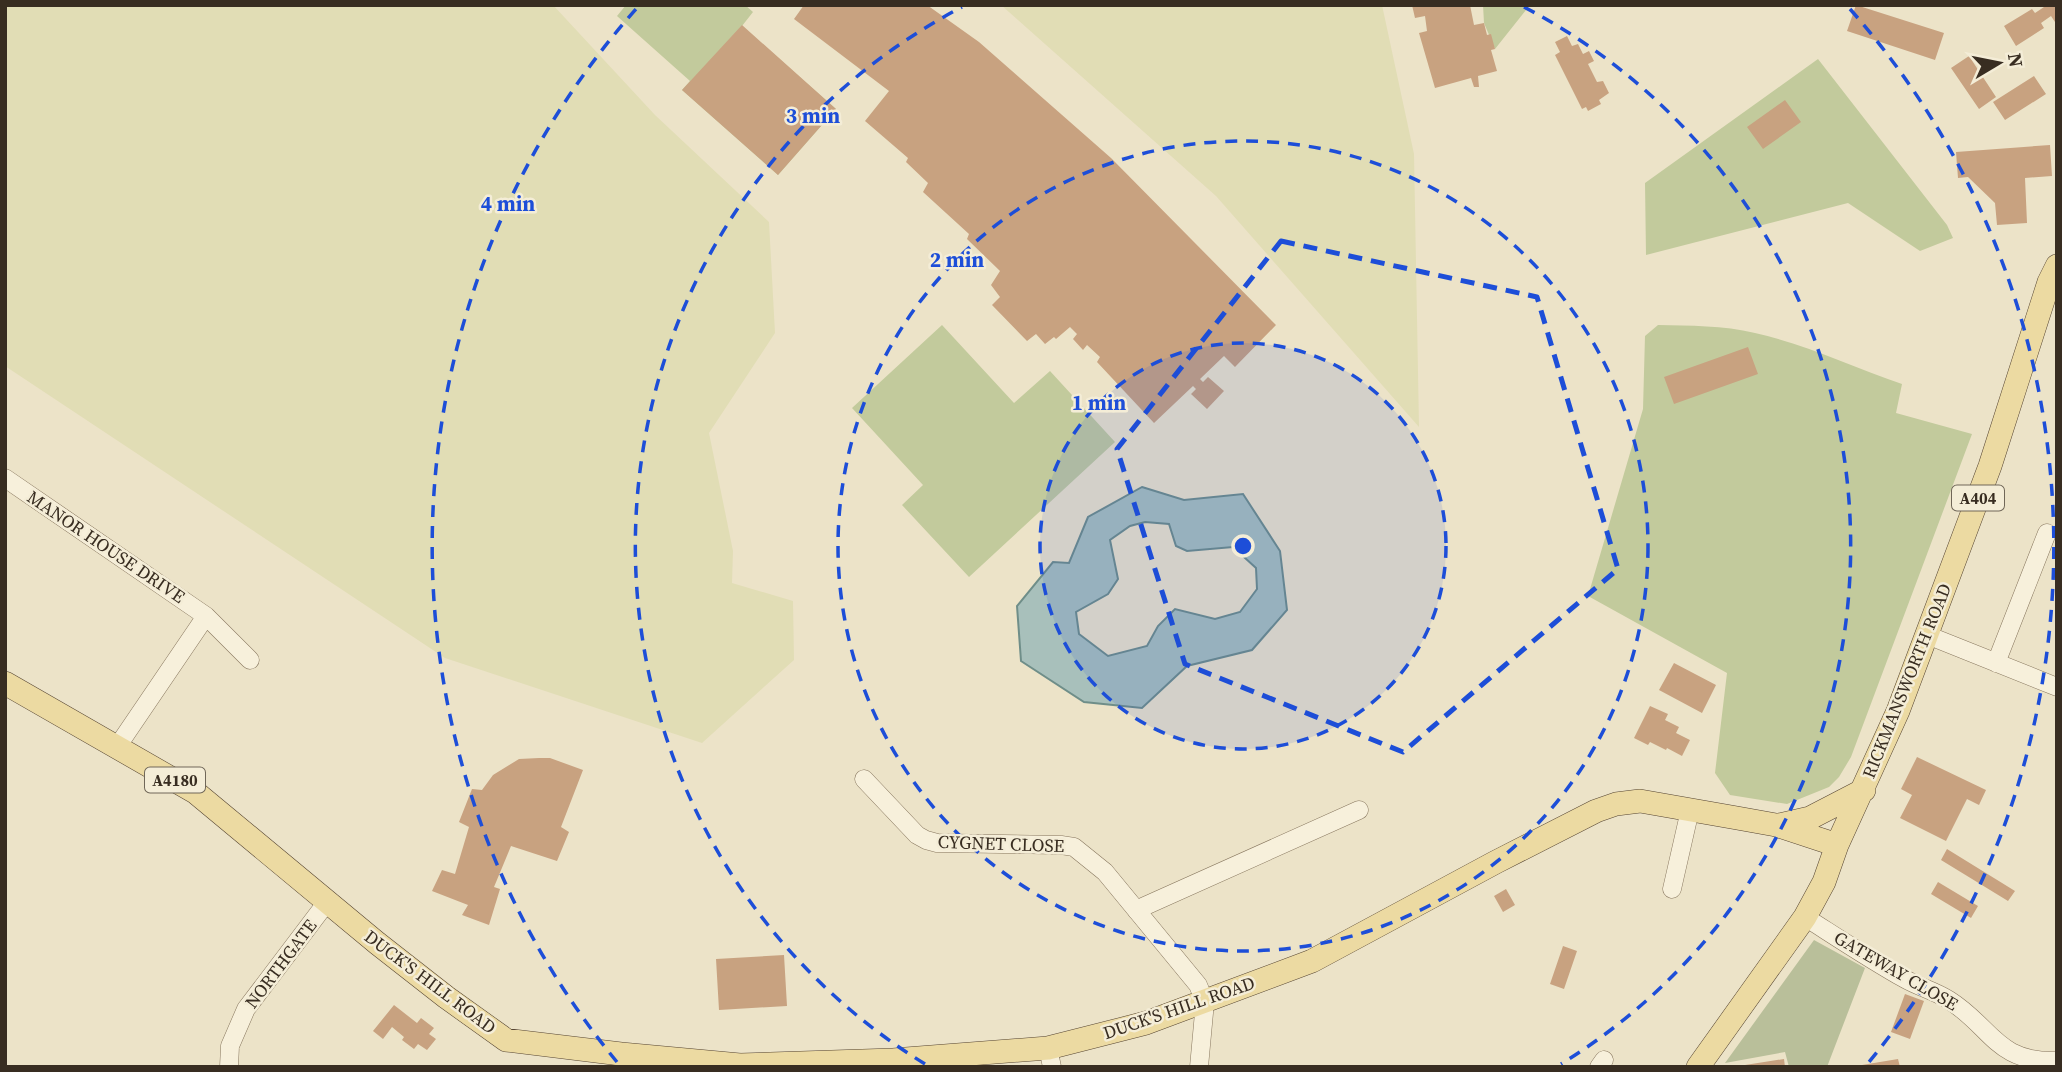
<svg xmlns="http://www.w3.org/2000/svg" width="2062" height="1072" font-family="'Source Serif 4',serif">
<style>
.farmland{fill:#e1ddb5}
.green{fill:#c2ca9c}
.cemetery{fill:#b9bf9a}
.water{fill:#a8c0bb;stroke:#6f8e89;stroke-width:2;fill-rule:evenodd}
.building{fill:#c8a280}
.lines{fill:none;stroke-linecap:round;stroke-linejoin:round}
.minor-casing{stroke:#87765e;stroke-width:19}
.major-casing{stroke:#554432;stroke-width:24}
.minor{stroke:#f7f0db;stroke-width:18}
.major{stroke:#ecdaa2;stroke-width:23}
.marked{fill:none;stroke:#1d4ed8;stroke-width:5;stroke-dasharray:14 9;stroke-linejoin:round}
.ring{fill:none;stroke:#1d4ed8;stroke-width:3.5;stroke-dasharray:12 9}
.labels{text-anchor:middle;stroke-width:5;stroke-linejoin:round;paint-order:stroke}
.shield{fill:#f4edd7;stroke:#706758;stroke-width:2}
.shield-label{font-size:16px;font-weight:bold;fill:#382d21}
.street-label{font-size:18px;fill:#382d21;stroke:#f4edd7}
.centre{fill:#1d4ed8;stroke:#f4edd7;stroke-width:3.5}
.ring-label{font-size:21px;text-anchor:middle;font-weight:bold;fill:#1d4ed8;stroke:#f4edd7;stroke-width:5;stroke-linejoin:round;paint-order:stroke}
</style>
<rect width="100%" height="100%" fill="#ece3c8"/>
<path class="farmland" d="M5 5H553L655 115 769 222 775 333 709 433 733 551 732 583 793 601 794 660 702 743 445 658 5 366Z
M1001 5H1382L1414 154 1419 427 1216 196Z"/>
<path class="green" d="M626 5H745L753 12 742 26 836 109 778 175 682 90 690 81 617 16Z
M1483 5H1530L1495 49 1484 23Z
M1818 59 1947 225 1953 238 1920 251 1848 203 1646 255 1645 183Z
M942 325 1014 403 1050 371 1115 442 969 577 902 505 923 485 852 408Z
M1658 325C1690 326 1723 325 1755 333 1805 344 1853 367 1902 384L1896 413 1972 434 1851 757 1839 777 1829 787 1787 804 1730 795 1715 773 1727 673 1588 596 1643 409 1645 336Z"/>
<path class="cemetery" d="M1814 940 1865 968 1827 1067H1789L1785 1052 1725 1063Z"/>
<path class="water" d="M1142 487 1184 500 1243 494 1280 551 1287 610 1252 650 1187 666 1142 708 1084 702 1021 661 1017 606 1053 562 1069 563 1088 517ZM1145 522 1169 524 1176 546 1187 551 1233 547 1256 568 1257 589 1240 612 1215 619 1175 609 1158 626 1147 646 1108 656 1079 634 1076 612 1108 594 1118 579 1110 540 1130 526Z"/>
<path class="building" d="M804 5H927L979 42 1111 158 1276 325 1235 367 1224 356 1200 379 1203 382 1208 377 1224 391 1207 409 1191 394 1196 389 1193 386 1154 423 1097 362 1100 357 1087 345 1083 350 1073 339 1077 334 1070 327 1056 339 1054 337 1045 344 1036 334 1027 341 992 305 1000 297 991 285 1000 271 967 239 969 234 923 192 928 183 906 162 908 158 865 121 889 91 794 19Z
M1412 5H1470L1474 25 1484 23 1487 35 1491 34 1495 49 1491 50 1497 71 1478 76 1479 87H1474L1471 78 1435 88 1419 33 1427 31 1425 16 1415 18Z
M1856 5 1944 33 1935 60 1847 31Z
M2043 5H2057V25L2051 16 2041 23 2044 28 2016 46 2004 26 2032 9 2035 13 2044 7Z
M742 25 836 109 778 175 682 90Z
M1567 36 1572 46 1578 44 1583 54 1589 51 1594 61 1588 64 1597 82 1603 81 1609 93 1599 100 1601 104 1588 111 1586 107 1582 109 1555 55 1560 52 1555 42Z
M1969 56 1996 97 1979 109 1951 68Z
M2034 76 2046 94 2005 120 1993 102Z
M1785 100 1801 122 1763 149 1747 127Z
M2050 145 2052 176 2025 178 2027 223 1997 225 1995 203 1968 177 1958 178 1956 152Z
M1748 347 1758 374 1674 404 1664 377Z
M1674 663 1716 685 1702 713 1659 690Z
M1650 706 1668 714 1665 720 1679 727 1676 733 1690 740 1682 756 1667 748 1666 750 1650 742 1648 745 1634 738Z
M1917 757 1986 790 1979 805 1967 799 1946 841 1900 818 1912 795 1901 789Z
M539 758H550L583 770 561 827 569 832 557 861 511 846 494 887 500 889 489 925 462 915 468 905 432 891 442 870 455 874 469 827 459 822 472 789 482 790 493 775 519 759Z
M1947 849 2015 891 2008 901 1941 860Z
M1938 882 1978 906 1971 918 1931 894Z
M1506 889 1515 905 1503 912 1494 896Z
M1563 946 1577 951 1564 989 1550 984Z
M784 955 787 1006 719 1010 716 959Z
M1905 994 1924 1001 1910 1039 1891 1032Z
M394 1005 417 1023 421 1018 434 1028 429 1034 436 1039 427 1050 418 1044 414 1049 402 1040 404 1037 392 1027 383 1039 373 1031Z
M1784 1059 1785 1067H1745V1065Z
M1898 1059 1900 1067H1862V1065Z"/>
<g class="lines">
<defs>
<path id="minor" d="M5 478 206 616 250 660
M1927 635 2057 687
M1996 663 2047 533
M117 747 206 616
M864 779 917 835 926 840 937 843 1061 845 1074 847 1105 872 1198 985 1205 1002 1199 1067
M1672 889 1690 810
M1136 910 1359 810
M1805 917C1838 938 1871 960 1905 979 1919 987 1935 991 1949 1000 1992 1027 1996 1063 2057 1061
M1048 1048 1052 1067
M229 1067 230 1046 246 1009 327 902
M1599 1067 1604 1060"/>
<path id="major" d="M5 683 195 792 377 943 446 997 506 1040 621 1054 740 1065 893 1060 1048 1048 1146 1023 1312 961 1496 862 1596 811 1616 804 1640 801 1737 818 1776 825 1837 845
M1779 825 1810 818 1864 790
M1698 1067 1805 917 1824 882 1837 845 1898 711 1990 466 2049 282 2057 266"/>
</defs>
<use href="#minor" class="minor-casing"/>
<use href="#major" class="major-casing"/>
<use href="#minor" class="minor"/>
<use href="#major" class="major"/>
</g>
<path class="marked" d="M1281 241 1537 297 1618 569 1403 752 1185 664 1117 449Z"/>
<circle cx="1243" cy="546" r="203" fill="#1d4ed8" fill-opacity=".12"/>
<g class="ring">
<circle cx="1243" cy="546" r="203"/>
<circle cx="1243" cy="546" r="405"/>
<path d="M925 1064A608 608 0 0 1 962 7M1524 7A608 608 0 0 1 1561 1064"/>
<path d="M617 1062A811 811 0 0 1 636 9M1850 9A811 811 0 0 1 1869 1062"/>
</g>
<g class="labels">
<g class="shield">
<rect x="1952" y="485.5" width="52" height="25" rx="5"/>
<rect x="145" y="767.5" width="60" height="25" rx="5"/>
</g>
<g class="shield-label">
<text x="1978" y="504">A404</text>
<text x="175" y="786">A4180</text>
</g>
<g class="street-label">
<text transform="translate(106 547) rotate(34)" y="6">MANOR HOUSE DRIVE</text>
<text transform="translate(1907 681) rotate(-68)" y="6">RICKMANSWORTH ROAD</text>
<text transform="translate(1001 844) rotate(2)" y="6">CYGNET CLOSE</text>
<text transform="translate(281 964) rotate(-53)" y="6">NORTHGATE</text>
<text transform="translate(1896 971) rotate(30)" y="6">GATEWAY CLOSE</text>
<text transform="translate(430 982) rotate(37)" y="6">DUCK'S HILL ROAD</text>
<text transform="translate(1179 1008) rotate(-19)" y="6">DUCK'S HILL ROAD</text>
</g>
</g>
<circle cx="1243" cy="546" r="10" class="centre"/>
<g class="ring-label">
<text x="813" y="123">3 min</text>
<text x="508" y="211">4 min</text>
<text x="957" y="267">2 min</text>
<text x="1099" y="410">1 min</text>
</g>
<rect width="2062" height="1072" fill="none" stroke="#382d21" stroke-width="14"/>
<g transform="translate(1999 63) rotate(80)" stroke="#f4edd7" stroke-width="5" paint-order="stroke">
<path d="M0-5L12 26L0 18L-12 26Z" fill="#382d21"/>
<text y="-10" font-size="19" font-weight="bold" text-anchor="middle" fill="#382d21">N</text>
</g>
</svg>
